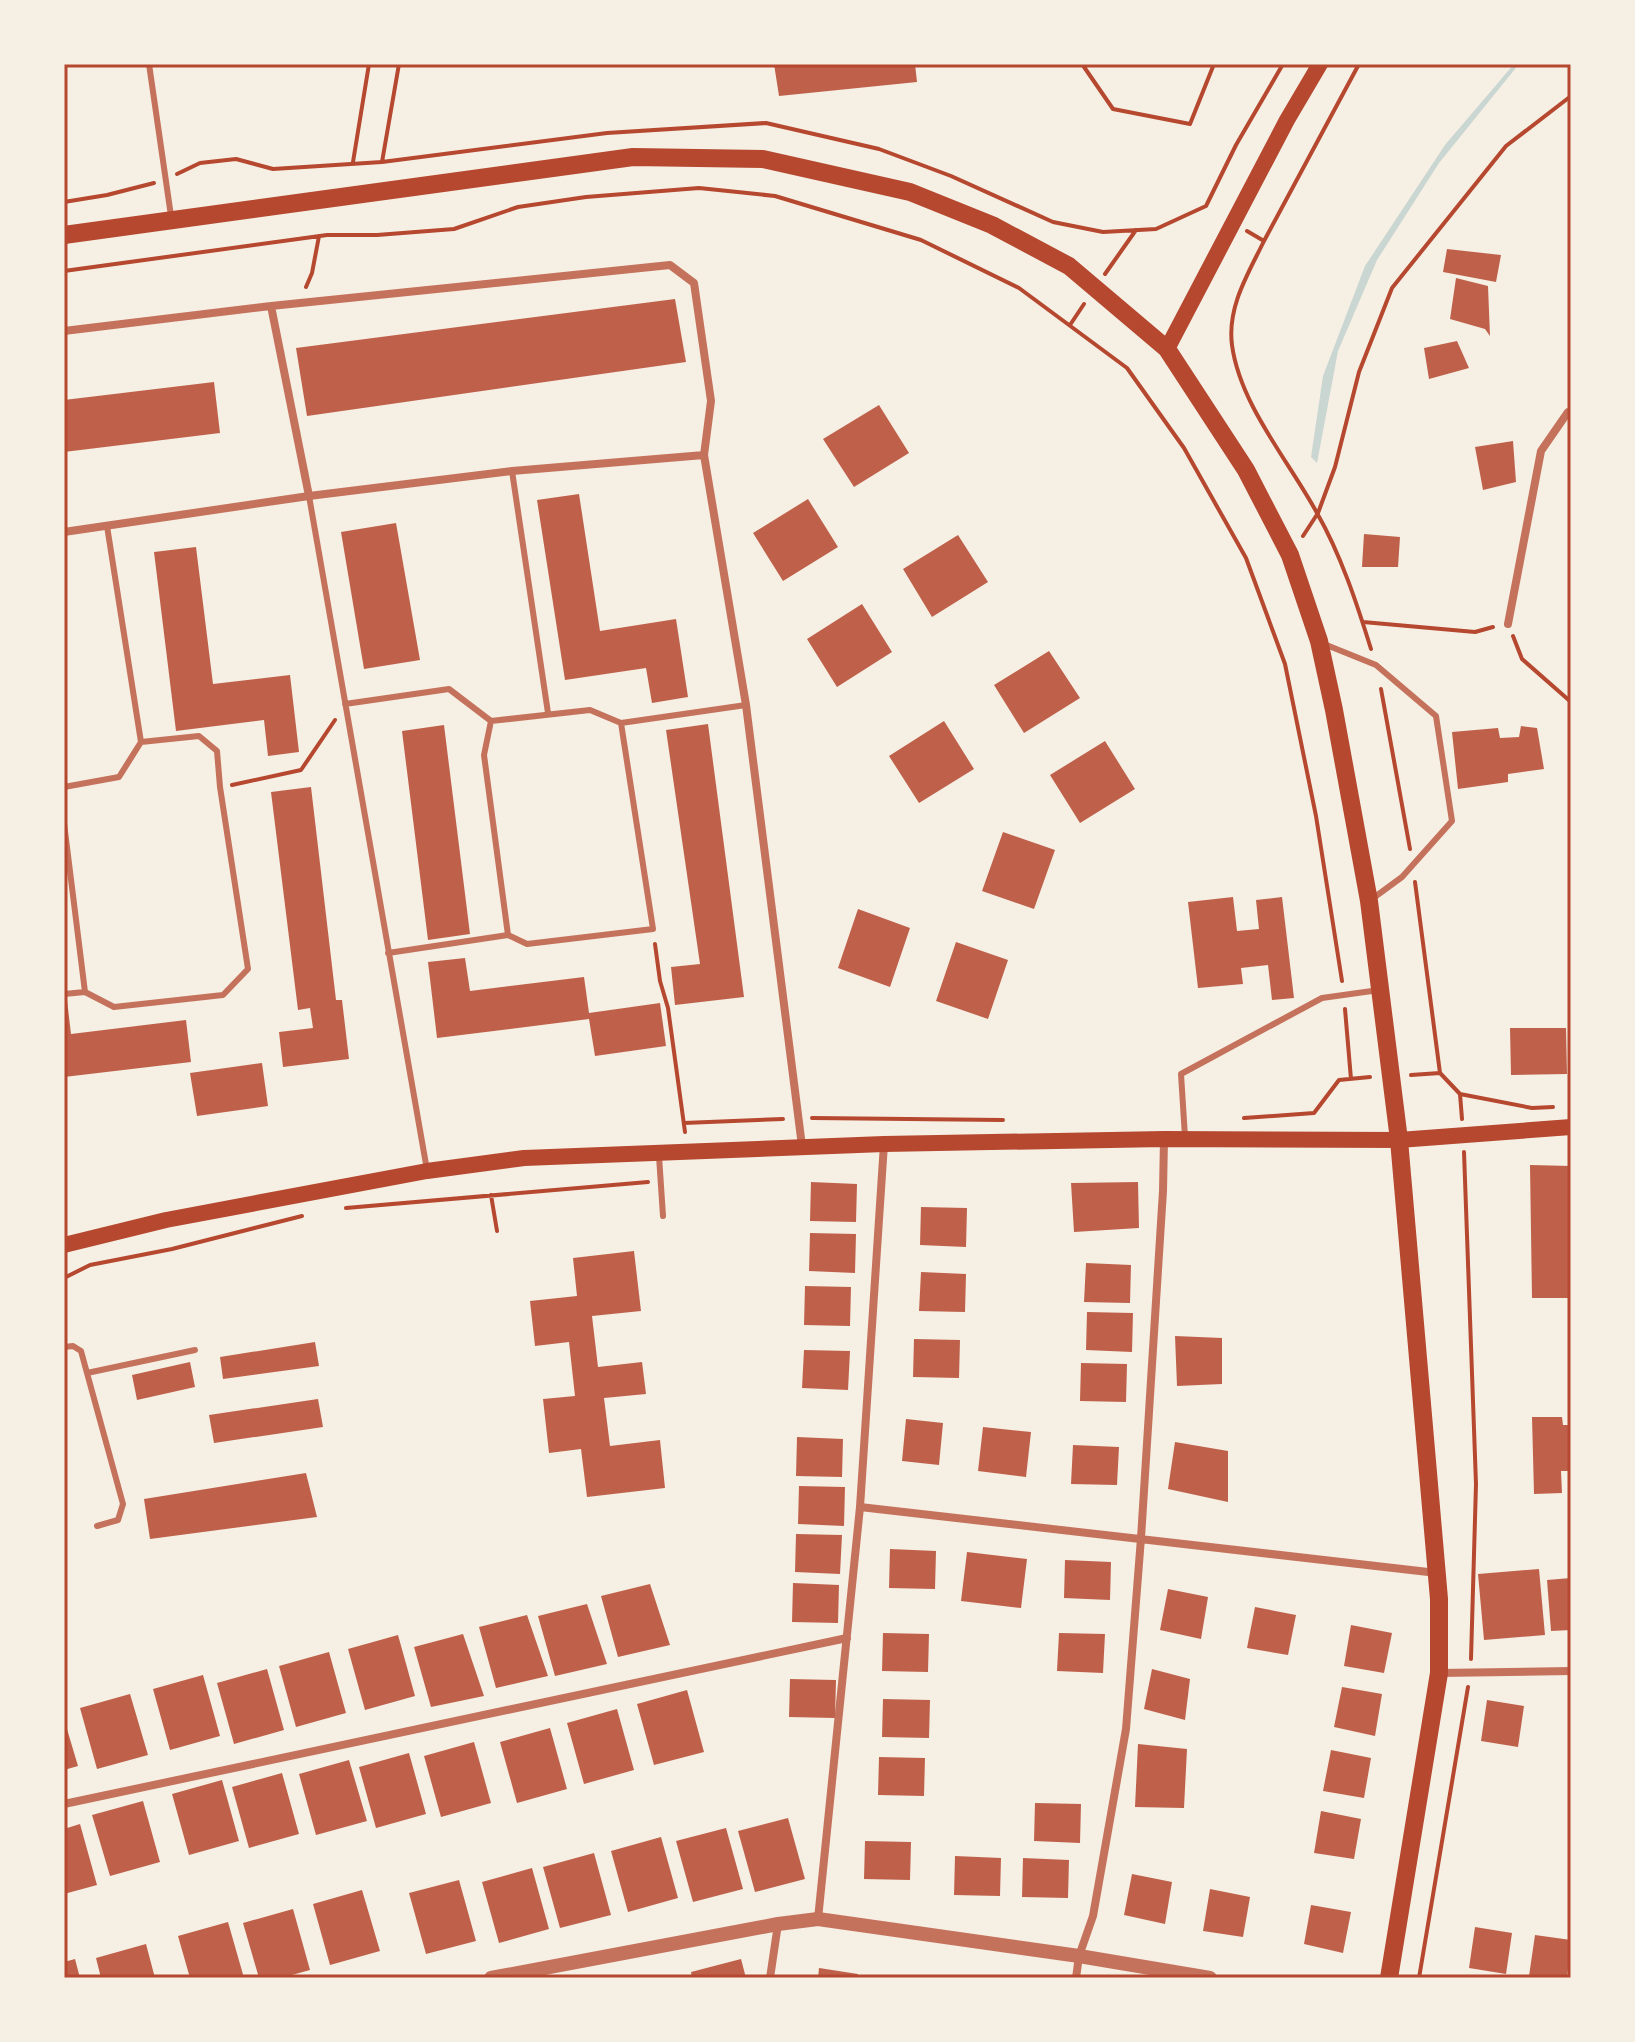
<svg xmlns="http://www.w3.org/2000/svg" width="1635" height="2042" font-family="'Work Sans',sans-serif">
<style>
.water{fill:#c9d6d2}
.building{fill:#bf614a}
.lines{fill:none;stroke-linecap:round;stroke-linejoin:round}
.path{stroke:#b5482f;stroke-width:4}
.service{stroke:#c5725c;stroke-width:6}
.minor{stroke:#c5725c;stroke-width:8}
.tertiary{stroke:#c5725c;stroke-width:14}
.secondary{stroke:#b5482f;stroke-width:16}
.primary{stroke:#b5482f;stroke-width:18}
.neatline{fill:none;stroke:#b5482f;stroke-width:3}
</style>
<rect width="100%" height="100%" fill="#f6efe4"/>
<path class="water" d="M1514 64H1519L1439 163 1377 260 1338 351 1317 463 1311 457 1323 376 1365 266 1445 145Z"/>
<path class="building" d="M774 64H915L917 82 779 96Z
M1447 249 1501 255 1496 282 1443 272Z
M1456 278 1488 286 1490 336 1485 329 1450 319Z
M675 299 686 362 307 416 296 348Z
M1457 341 1469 368 1429 379 1424 348Z
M214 382 220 433 64 452V400Z
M879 405 909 453 854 487 823 439Z
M1513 441 1516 482 1483 490 1475 447Z
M579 494 600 631 676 619 688 697 652 703 646 668 565 680 537 500Z
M808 499 838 547 783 581 753 533Z
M396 523 420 660 364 669 341 532Z
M1364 534 1400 537 1398 567H1362Z
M958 535 988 582 932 617 903 569Z
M196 547 213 684 290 675 299 752 268 756 264 720 176 731 154 552Z
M862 604 892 652 837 687 807 639Z
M1049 651 1080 698 1024 733 994 685Z
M944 721 974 769 919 803 889 756Z
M708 724 744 997 675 1005 671 967 700 964 666 730Z
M444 725 470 934 428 940 402 731Z
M1521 726 1537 728 1544 769 1508 774V782L1458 789 1452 732 1498 728 1500 738 1519 737Z
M1105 741 1135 789 1080 823 1050 775Z
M311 787 336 1000H342L349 1059 283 1067 279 1032 313 1028 310 1008 298 1010 271 792Z
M1003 832 1055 850 1034 909 982 891Z
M1233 897 1237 931 1259 929 1256 900 1282 897 1294 998 1272 1000 1268 965 1241 968 1243 984 1198 988 1188 902Z
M858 909 910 928 890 987 838 968Z
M956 942 1008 960 988 1019 936 1001Z
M465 958 470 991 584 977 589 1013 660 1003 666 1046 595 1056 589 1019 437 1038 428 962Z
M67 1000 71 1034 186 1020 191 1062 64 1077V1001Z
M1510 1028H1566L1567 1074 1511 1075Z
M262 1063 268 1106 197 1116 190 1073Z
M1530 1165 1571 1166V1298H1532Z
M811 1182 857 1184 856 1222 810 1221Z
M1138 1182 1139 1228 1074 1232 1071 1183Z
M921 1207 967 1208 966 1247 920 1245Z
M810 1233 856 1234 855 1273 809 1271Z
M634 1251 641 1311 592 1316 598 1367 642 1362 646 1394 604 1398 610 1446 660 1440 665 1488 587 1497 581 1449 549 1453 543 1399 575 1396 569 1342 535 1346 530 1301 577 1296 573 1258Z
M1086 1263 1131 1265 1130 1303 1084 1302Z
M921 1272 966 1274 965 1312 919 1311Z
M805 1286 851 1287 850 1326 804 1325Z
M1087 1312 1133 1313 1132 1352 1086 1350Z
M1175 1336 1222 1338V1384L1177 1386Z
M914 1339 960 1340 959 1378 913 1377Z
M315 1342 319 1366 223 1379 220 1357Z
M804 1350 850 1351 848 1390 802 1388Z
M190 1362 195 1387 137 1400 132 1375Z
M1081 1363 1127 1364 1126 1402 1080 1401Z
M318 1399 323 1427 214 1443 209 1415Z
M1532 1417H1562L1563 1425H1571V1471H1561L1562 1493 1534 1494Z
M906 1419 943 1423 939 1465 902 1461Z
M983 1427 1031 1432 1026 1477 978 1471Z
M797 1437 843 1439 842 1477 796 1476Z
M1175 1442 1228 1451V1502L1168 1489Z
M1073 1445 1119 1447 1117 1485 1071 1484Z
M306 1473 317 1517 150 1539 144 1499Z
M799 1486 845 1487 844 1526 798 1524Z
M796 1534 842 1535 840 1574 795 1572Z
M890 1549 936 1551 935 1589 889 1588Z
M967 1552 1027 1559 1021 1608 961 1601Z
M1065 1560 1111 1562 1110 1600 1064 1598Z
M1539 1569 1545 1635 1484 1640 1478 1574Z
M1571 1578V1630L1551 1631 1547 1580Z
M793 1583 839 1585 838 1623 792 1622Z
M650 1584 670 1645 618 1657 601 1596Z
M1168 1589 1208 1597 1201 1639 1160 1630Z
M587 1604 607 1664 555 1676 538 1616Z
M1255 1607 1296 1615 1288 1655 1247 1648Z
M527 1615 548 1676 496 1688 479 1627Z
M1351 1625 1392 1633 1384 1673 1344 1666Z
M883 1633 929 1634 928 1672 882 1671Z
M1059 1633 1105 1634 1103 1673 1057 1671Z
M463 1634 484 1696 431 1707 414 1647Z
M398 1635 415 1696 365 1710 348 1649Z
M329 1652 346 1713 296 1727 279 1666Z
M267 1669 284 1730 234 1744 217 1683Z
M1152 1669 1190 1679 1185 1720 1144 1709Z
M203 1675 220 1736 170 1750 153 1689Z
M790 1679 836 1680 835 1718 789 1717Z
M1342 1687 1382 1694 1375 1736 1334 1727Z
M687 1690 704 1752 654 1765 637 1704Z
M130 1694 148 1755 97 1769 80 1708Z
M883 1699 930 1700 929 1738 882 1737Z
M1487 1700 1524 1706 1518 1747 1481 1741Z
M617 1709 634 1770 584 1784 567 1723Z
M64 1719 78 1766 64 1770Z
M550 1728 567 1789 517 1803 500 1742Z
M474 1742 491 1803 441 1817 424 1756Z
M1138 1744 1187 1749 1184 1808 1135 1807Z
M1331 1750 1371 1758 1364 1798 1323 1791Z
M409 1753 426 1814 376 1828 359 1767Z
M879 1757 925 1758 924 1796 878 1795Z
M349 1760 367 1821 316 1835 299 1774Z
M282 1773 299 1834 249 1848 232 1787Z
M222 1780 239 1841 189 1855 172 1794Z
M143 1801 160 1862 110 1876 92 1815Z
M1035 1803 1081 1804 1080 1843 1034 1841Z
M1321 1811 1361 1819 1354 1859 1314 1853Z
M788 1818 805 1879 755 1892 738 1831Z
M80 1824 97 1885 64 1894V1829Z
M726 1828 743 1889 693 1902 676 1841Z
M661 1837 678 1898 628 1912 611 1851Z
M865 1841 911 1842 910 1880 864 1879Z
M594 1853 611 1915 560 1928 543 1867Z
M955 1856 1001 1858 1000 1896 954 1895Z
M1023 1858 1069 1860 1068 1898 1022 1897Z
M532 1868 549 1929 499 1943 482 1882Z
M1132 1874 1172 1882 1165 1924 1124 1915Z
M459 1880 476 1941 426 1954 409 1893Z
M1210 1889 1250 1897 1243 1937 1203 1931Z
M362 1890 380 1951 330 1965 313 1904Z
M1311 1905 1351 1912 1343 1953 1304 1944Z
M293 1909 310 1970 281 1978H259L243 1923Z
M228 1922 244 1978H190L178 1936Z
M1475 1927 1512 1933 1506 1974 1469 1968Z
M1535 1935 1571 1940 1567 1978 1529 1976Z
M146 1944 155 1978H101L96 1958Z
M75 1959 80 1978H64V1962Z
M741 1959 746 1978H692L691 1972Z
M819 1968 858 1974 857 1978H818Z"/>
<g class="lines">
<path class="path" d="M1082 64 1113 109 1190 124 1214 64
M353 162 369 64
M382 162 399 64
M177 174 200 163 236 159 273 169 382 162 607 133 766 123 879 149 951 176 1053 222 1103 232 1156 229 1206 206 1236 145 1283 64
M64 202 107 195 154 183
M1247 231 1264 241C1248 274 1227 307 1232 345 1240 405 1289 461 1317 513 1341 555 1357 604 1371 649
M1264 241 1359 64
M64 271 327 235H377L454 229 518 207 586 197 699 188 775 196 921 240 1019 288 1127 368 1184 448 1246 558 1285 664 1316 816 1342 981
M1105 274 1136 230
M306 287 312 273 319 236
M1070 325 1084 304
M1303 536 1318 513 1335 467 1359 372 1392 288 1506 146 1571 96
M1363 622 1475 632 1493 627
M1513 636 1522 659 1571 702
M1381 689 1410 849
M232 785 301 770 335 720
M1415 882 1440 1073 1460 1094 1532 1108 1553 1107
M655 944 660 981 668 1008 685 1132
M1345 1009 1351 1079
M1411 1075 1440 1073
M1460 1094 1462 1119
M812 1118 1003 1120
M1244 1118 1314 1113 1339 1080 1370 1077
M684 1123 783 1119
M1464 1152 1476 1484 1471 1659
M491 1195 497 1231
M346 1208 648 1182
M64 1278 90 1265 172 1249 302 1216
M1419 1978 1468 1687"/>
<path class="service" d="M149 64 171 216
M512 471 548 713
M309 496 427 1170
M1324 644 1376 665 1436 716 1452 821 1402 877 1372 899
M345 704 449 689 491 721
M621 723 746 705
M64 787 119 777 141 742 107 526
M64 823 85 992 114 1007 223 995 248 969 220 787 217 751 199 736 141 742
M388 953 508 935 527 944 653 929 621 723 590 710 491 721 484 755 508 935
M64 994 85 992
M1185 1137 1181 1074 1322 998 1379 990
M659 1156 663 1216
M64 1347 73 1346 81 1351 87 1373 195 1350
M87 1373 123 1504 118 1520 97 1526"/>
<path class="minor" d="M271 306 309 496
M64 331 271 306 670 265 694 283 711 401 704 455
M64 532 309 496 512 471 704 455 746 705 802 1146
M1508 624 1541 451 1568 412H1571
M860 1507 1437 1573
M1440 1673 1571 1671
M64 1804 847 1638
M818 1919 860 1507 884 1144
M770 1978 778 1924
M1076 1978 1079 1956 1093 1916 1126 1729 1141 1538 1163 1191 1164 1139"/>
<path class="tertiary" d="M491 1978 778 1924 818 1919 1079 1956 1210 1978"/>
<path class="secondary" d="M1167 349 1287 120 1320 64
M64 1245 166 1220 427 1171 524 1158 884 1144 1164 1139 1399 1140 1571 1127"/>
<path class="primary" d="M64 235 633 157 763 159 910 192 992 225 1069 266 1167 349 1246 470 1290 555 1319 641 1334 710 1369 901 1399 1140 1439 1599V1673L1389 1978"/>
</g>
<rect width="1635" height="2042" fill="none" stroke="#f6efe4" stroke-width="132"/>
<rect x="66" y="66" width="1503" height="1910" class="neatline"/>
</svg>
